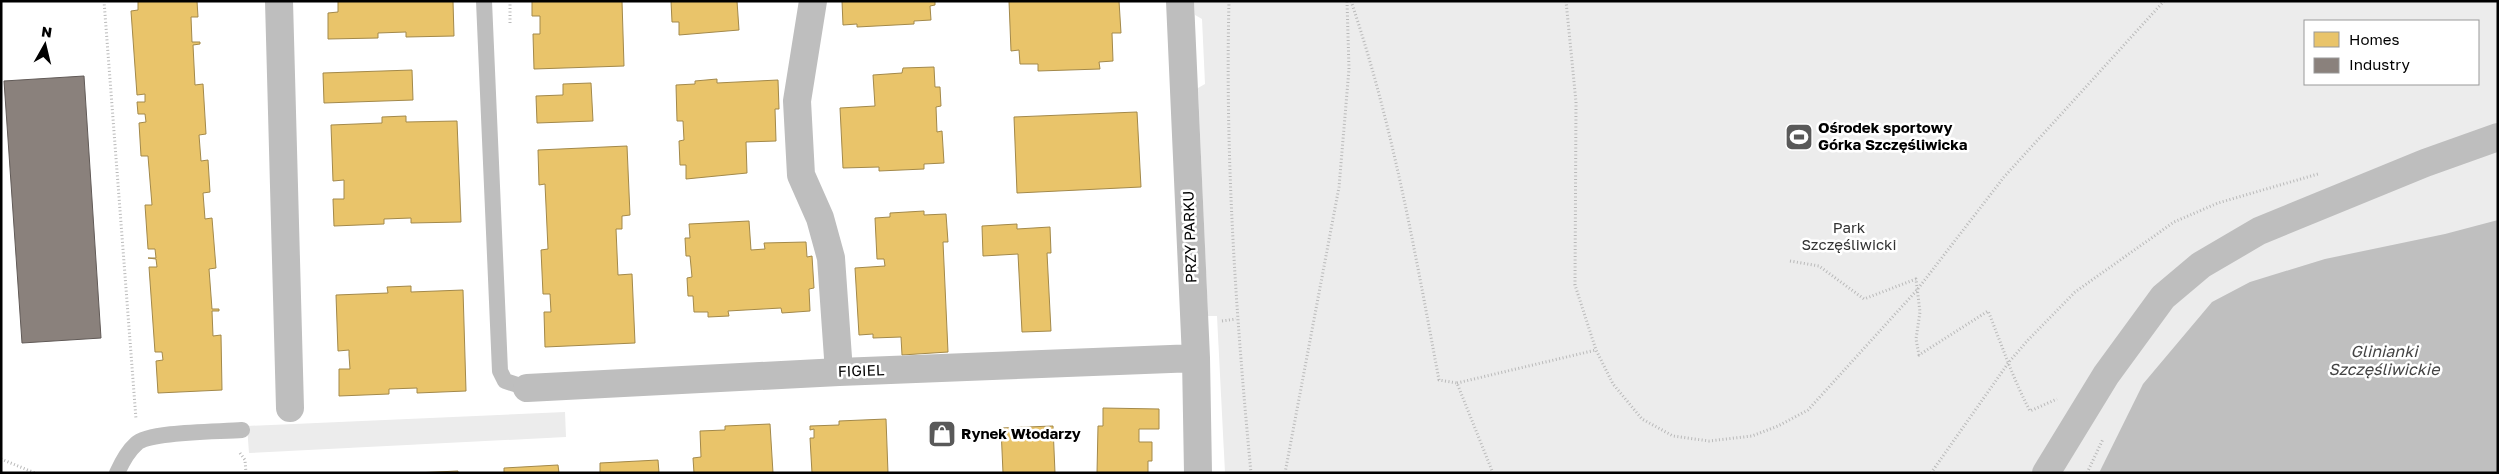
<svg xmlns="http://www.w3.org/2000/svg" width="2499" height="474" font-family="'Golos Text',sans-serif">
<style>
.green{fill:#ececec;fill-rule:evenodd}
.water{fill:#bfbfbf}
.homes{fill:#e9c46a;stroke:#a3894a}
.industry{fill:#8a817c;stroke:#615a57}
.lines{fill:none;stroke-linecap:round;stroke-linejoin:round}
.path{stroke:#b9b9b9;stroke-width:3;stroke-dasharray:1 2.5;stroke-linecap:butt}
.lane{stroke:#bebebe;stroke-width:16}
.street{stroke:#bebebe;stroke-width:28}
.labels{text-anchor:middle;stroke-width:5;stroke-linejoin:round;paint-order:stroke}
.poi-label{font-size:15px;font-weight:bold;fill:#000;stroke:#fff;text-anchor:start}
.park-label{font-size:15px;fill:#333;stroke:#fff}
.street-label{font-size:15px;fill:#000;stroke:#fff}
.water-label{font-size:16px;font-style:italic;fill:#444;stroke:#fff}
</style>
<rect width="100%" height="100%" fill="#fff"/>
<path class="green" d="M1194 1H2498V473H1225L1217 316H1208L1198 88 1205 84 1202 19 1195 15ZM2305 21H2478V84H2305Z
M565 412 566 437 249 453 247 426Z"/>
<path class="water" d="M2498 220V473H2099L2143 384 2212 302 2250 282 2325 259 2445 234Z"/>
<path class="homes" d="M138 1H197L198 17H191L192 42H200V44L193 45 195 85 203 84 206 134 199 135 201 161 208 160 210 192 203 193 205 219 212 218 216 268 209 269 212 309H219V311H212L213 336 221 335 222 390 158 393 156 361 163 360 162 352H155L149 267H157L156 259 148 258H156L155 249H148L145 205H152L148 156H141L139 123 146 122 145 114H138L137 102H145V94L137 95 131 11 138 10Z
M338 1H453L454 36 406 37V32L378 33V38L328 39V13L338 12Z
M532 1H622L624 66 534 69 533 34H540V16H532Z
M671 1H737L739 30 679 35V22H672Z
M842 1H935V5L930 6 931 20 914 21V24L857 27V24L843 25Z
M1009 1H1119L1121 33H1112L1113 61 1099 62 1100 69 1038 71V64H1020L1019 50 1011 51Z
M934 67 935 87H940L941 106 936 107 937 132 942 131 944 163 924 164V169L879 171V167L843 168 840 108 875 106 873 75 902 73 903 68Z
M412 70 413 100 324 103 323 73Z
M717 79V83L778 80 779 109H775L776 141 746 142 747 173 686 179V165H680L679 141 684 140 683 121H677L676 85 695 84V81Z
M591 83 593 121 537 123 536 96 563 95V84Z
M1137 112 1141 187 1017 193 1014 117Z
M406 116V122L457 121 461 222 411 223V218L384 219V224L334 226 333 199H344V180L333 181 331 125 382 123V117Z
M627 146 630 215 622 216V229H616L618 275 632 274 635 343 545 347 544 312H551L550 294H543L541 250 548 249 545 184 539 185 538 150Z
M924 211V215L946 214 948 242H943L948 352 902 355 901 337 873 338V334L859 335 855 268 885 266 884 259H877L875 218 890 217V213Z
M749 221 751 250 765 249 764 243 806 242 807 257 812 256 814 288 809 289 810 311 782 313 781 308 728 311 729 316 708 317V312H694L693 296H688L687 278 692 277 690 256H686L685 238H690L689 224Z
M1017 224V229L1050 227 1051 253H1047L1051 331 1022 332 1018 254 983 256 982 226Z
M411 286V292L463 290 466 391 417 393V388L389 389V394L339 396V369H350L349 355V350L338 351 336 295 388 293 387 287Z
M1103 408 1159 409V429H1139V442H1152V461H1148V473H1097L1098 426H1103Z
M886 419 888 473H812L810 438H814V429L810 430V426L839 425V421Z
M770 424 773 473H694L693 458 701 457 700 431 725 430V426Z
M1053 426 1055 473H1003L1001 428Z
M658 460 659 473H600V463Z
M558 465 559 473H504V468Z
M458 471V473H415Z"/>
<path class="industry" d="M84 76 101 338 22 343 4 81Z"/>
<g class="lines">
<path class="path" d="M104 1 136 419
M510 1V25
M1229 1C1225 159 1236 316 1251 473
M1351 1C1393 125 1415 252 1439 380L1457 383 1493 473
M1566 1 1576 102 1575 285 1596 350 1613 384 1642 419 1673 436 1709 441 1752 436 1778 426 1808 410 1917 290 2004 177 2164 1
M1790 261 1819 266 1864 299 1916 279 1920 312 1916 339 1919 355 1988 311C2002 345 2013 379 2030 411L2057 399
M1222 321 1236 319
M1457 383 1596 350
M240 453 245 460 246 473
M1 459 35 473
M1285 473 1339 187 1349 69 1347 1
M1931 473 2009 362 2028 340 2075 292 2174 222 2218 203 2318 174
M2087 473 2103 439"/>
<path class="lane" d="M484 1 500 371 505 381 527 388
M117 473C122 462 127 452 136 444 149 431 220 432 242 430"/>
<path class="street" d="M279 1 290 408
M813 1 797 101 801 175 820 218 831 258 839 372
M1180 1 1196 358 1198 473
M527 388 839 372 1196 358
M2046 473 2106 375 2163 297 2201 265 2259 231 2425 163 2498 137"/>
</g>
<defs>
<symbol id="stadium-square" viewBox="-11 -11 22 22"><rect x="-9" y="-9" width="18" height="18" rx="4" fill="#595959" stroke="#fff"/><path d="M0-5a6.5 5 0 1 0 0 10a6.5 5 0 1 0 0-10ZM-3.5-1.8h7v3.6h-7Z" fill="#fff"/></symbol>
<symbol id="shop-square" viewBox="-11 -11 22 22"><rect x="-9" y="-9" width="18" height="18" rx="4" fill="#595959" stroke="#fff"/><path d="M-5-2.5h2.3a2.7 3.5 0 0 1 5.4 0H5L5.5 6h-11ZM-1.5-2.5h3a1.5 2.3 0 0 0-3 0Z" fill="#fff"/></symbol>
</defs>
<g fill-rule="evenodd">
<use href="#stadium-square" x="1783" y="121" width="32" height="32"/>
<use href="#shop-square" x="926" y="418" width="32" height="32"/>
</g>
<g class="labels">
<g class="poi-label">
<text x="1818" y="133">Ośrodek sportowy<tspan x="1818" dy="17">Górka Szczęśliwicka</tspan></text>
<text x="961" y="439">Rynek Włodarzy</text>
</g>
<g class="park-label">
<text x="1849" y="233">Park<tspan x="1849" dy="17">Szczęśliwicki</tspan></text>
</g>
<g class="street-label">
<text transform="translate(1190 237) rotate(-92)" y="5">PRZY PARKU</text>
<text transform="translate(861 371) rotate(-2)" y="5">FIGIEL</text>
</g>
<g class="water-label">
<text x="2384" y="357">Glinianki<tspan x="2384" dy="18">Szczęśliwickie</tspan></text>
</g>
</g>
<rect width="2499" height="474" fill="none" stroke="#000000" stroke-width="5"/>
<rect x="2304" y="20" width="175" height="65" fill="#ffffff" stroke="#999999"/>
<rect x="2314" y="32" width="25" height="15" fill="#e9c46a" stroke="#999999"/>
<text x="2349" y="45" font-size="15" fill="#000000">Homes</text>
<rect x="2314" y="58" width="25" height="15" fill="#8a817c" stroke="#999999"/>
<text x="2349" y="70" font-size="15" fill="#000000">Industry</text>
<g transform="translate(45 45) rotate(8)" stroke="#ffffff" stroke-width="4" paint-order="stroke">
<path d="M0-4L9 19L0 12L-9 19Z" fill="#000000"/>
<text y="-8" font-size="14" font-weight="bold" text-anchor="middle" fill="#000000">N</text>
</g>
</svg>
